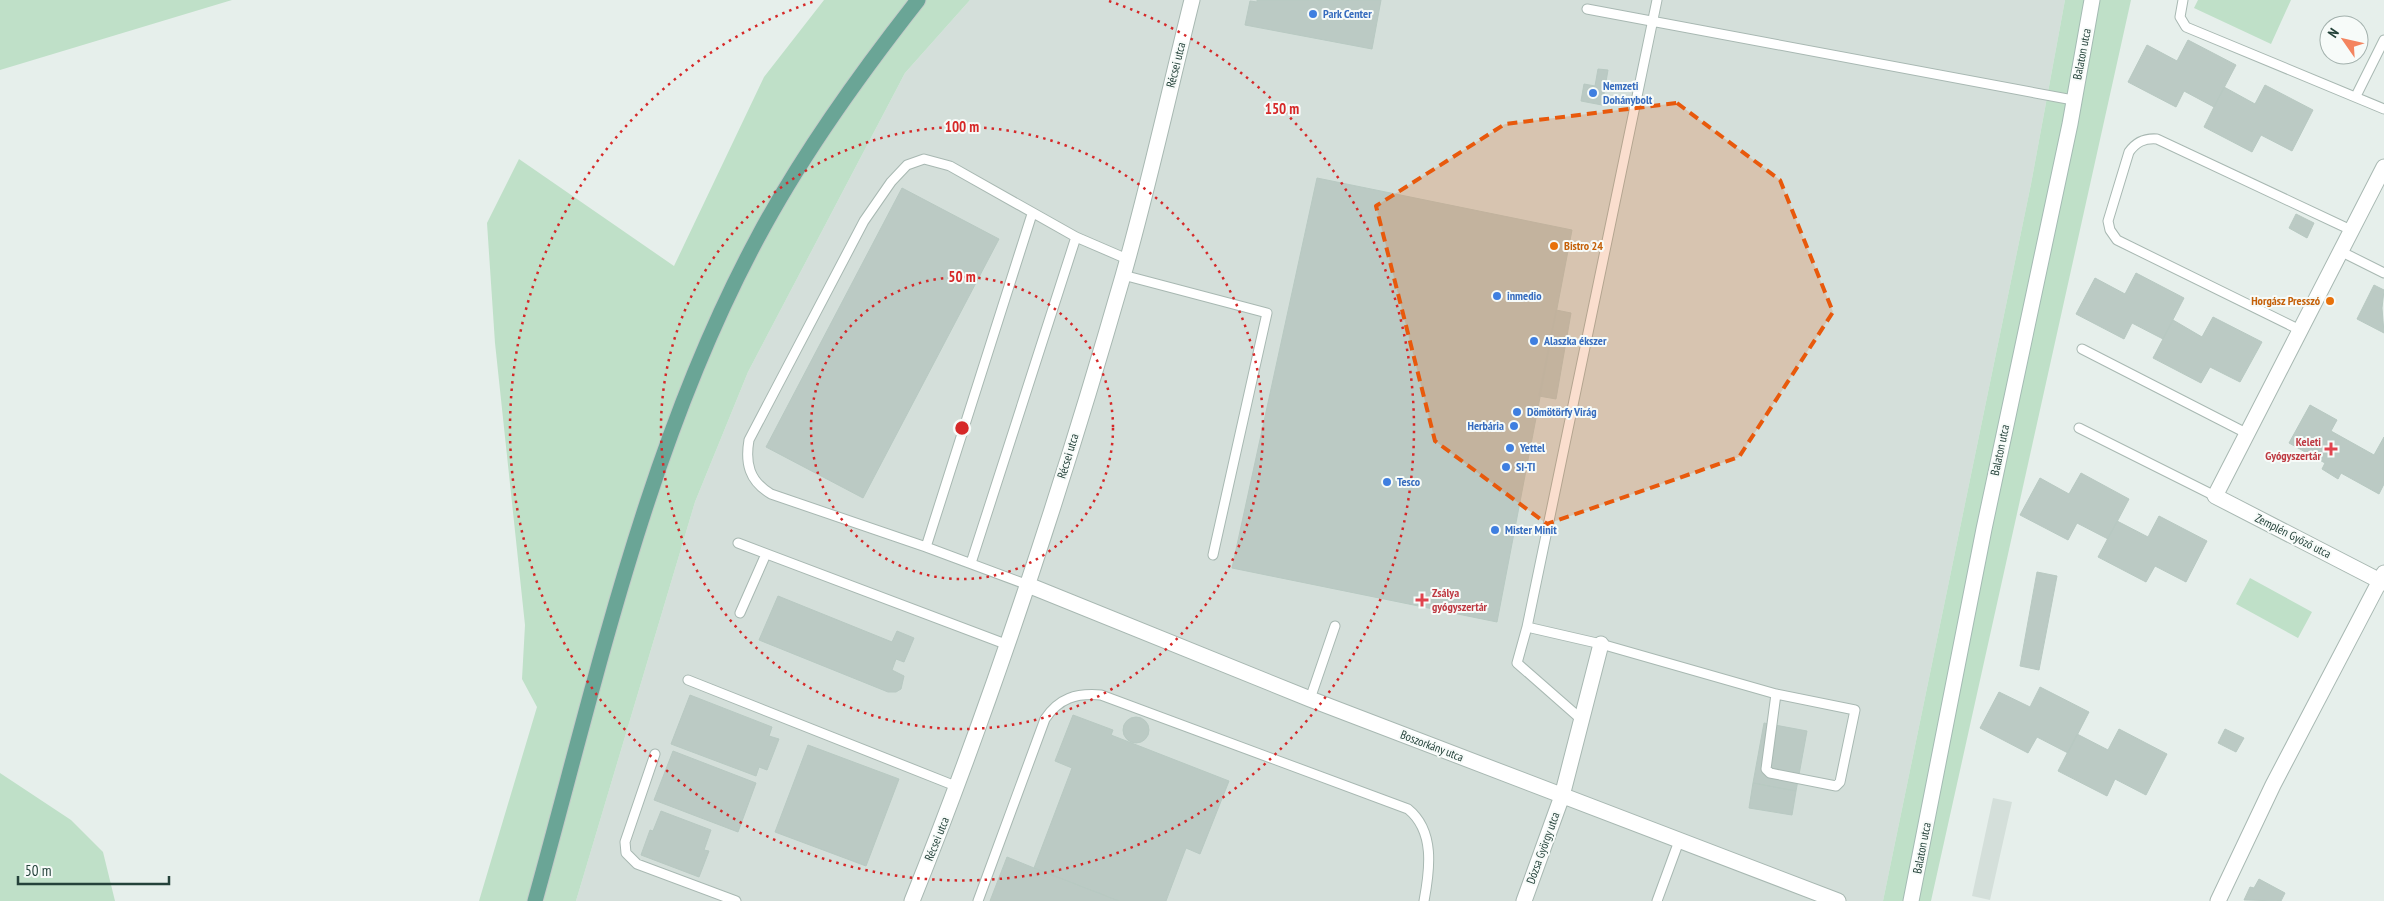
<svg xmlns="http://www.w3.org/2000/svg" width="2384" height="901" font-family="'PT Sans Narrow',sans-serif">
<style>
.built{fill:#d4dfda}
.green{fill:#bfe0c8}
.building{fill:#bbcac4;stroke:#b8c9c2}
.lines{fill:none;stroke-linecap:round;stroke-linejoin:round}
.lane-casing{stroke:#a8b8b2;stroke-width:11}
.street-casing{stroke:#a8b8b2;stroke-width:17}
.secondary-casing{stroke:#a4bbb3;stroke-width:17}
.primary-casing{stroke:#c2cac8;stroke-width:17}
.lane{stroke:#fff;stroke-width:9}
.street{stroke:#fff;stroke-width:15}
.secondary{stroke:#fff;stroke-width:15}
.primary{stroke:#6aa596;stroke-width:15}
.marked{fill:#e8590c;fill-opacity:0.2;stroke:#e8590c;stroke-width:4;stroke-dasharray:10 6;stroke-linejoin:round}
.ring{fill:none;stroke:#d62828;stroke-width:2.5;stroke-dasharray:2.5 5}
.shop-dot{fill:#3f7fe0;stroke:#f7fbf9;stroke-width:2}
.food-dot{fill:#e8710a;stroke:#f7fbf9;stroke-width:2}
.health-dot{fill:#e0444e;stroke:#f7fbf9;stroke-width:2}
.labels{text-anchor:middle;stroke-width:4;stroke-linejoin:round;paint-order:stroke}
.shop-label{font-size:12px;font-weight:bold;fill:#366cbe;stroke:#f7fbf9;text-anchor:start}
.street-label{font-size:12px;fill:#24423a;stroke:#f7fbf9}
.food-label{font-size:12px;font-weight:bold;fill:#c56008;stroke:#f7fbf9;text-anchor:start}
.health-label{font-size:12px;font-weight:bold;fill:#be3a42;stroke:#f7fbf9;text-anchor:end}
.centre{fill:#d62828;stroke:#f7fbf9;stroke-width:2.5}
.ring-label{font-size:15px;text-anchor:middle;font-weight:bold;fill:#d62828;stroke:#f7fbf9;stroke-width:4;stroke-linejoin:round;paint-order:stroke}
</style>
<rect width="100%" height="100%" fill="#e6efeb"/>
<path class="built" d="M970 0H2065L2031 184 1883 901H576L695 502 748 372 905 73Z
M1993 798 2012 802 1990 900 1972 896Z"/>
<path class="green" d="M0 0H232L0 70Z
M824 0H970L905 73 748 372 695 502 576 901H479L537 707 522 679 525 625 495 343 487 223 519 159 674 266 764 77Z
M2065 0H2131L1931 901H1883L2031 184Z
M2198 0H2291L2271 44 2194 8Z
M2250 578 2312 612 2298 638 2236 604Z
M0 773 71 820 103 852 115 901H0Z"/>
<path class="building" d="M1257 0H1381L1372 49 1245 25 1250 1 1257 2Z
M2188 40 2236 65 2214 107 2184 91 2176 107 2128 82 2147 45 2177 61Z
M1598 69 1608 70 1602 105 1581 101 1584 84 1595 86Z
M2265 85 2313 110 2292 151 2261 135 2252 152 2204 127 2224 87 2255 104Z
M1317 178 1572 230 1497 622 1232 568Z
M902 188 999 239 863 498 766 447Z
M2296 214 2314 223 2307 238 2289 228Z
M2136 273 2184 298 2163 339 2132 323 2124 339 2076 314 2095 278 2125 294Z
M2374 285 2384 290 2382 308 2384 333 2357 319Z
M1556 310 1571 313 1556 399 1539 396Z
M2213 317 2262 342 2240 382 2210 367 2201 383 2153 358 2173 320 2202 337Z
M2310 405 2337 420 2331 431 2374 455 2384 437V484L2379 494 2341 473 2338 479 2322 469 2325 463 2289 443Z
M2081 473 2129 499 2108 539 2077 523 2068 540 2020 515 2040 478 2069 494Z
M2159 516 2207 541 2186 582 2155 566 2146 582 2098 557 2117 521 2148 537Z
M2037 572 2057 576 2039 670 2020 666Z
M778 596 892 642 897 631 914 638 904 662 896 659 892 670 904 676 901 689 896 692H888L759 640Z
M2040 687 2089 712 2068 753 2037 737 2028 753 1980 728 1999 692 2030 707Z
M690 695 772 727 769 736 779 739 767 770 759 767 756 776 671 744Z
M1073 715 1113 730 1111 735 1229 781 1200 854 1186 848 1166 901H1119L1034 868 1072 768 1055 761Z
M1123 730a13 13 0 1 1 26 0a13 13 0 1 1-26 0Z
M1764 723 1807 731 1796 791 1753 783Z
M2119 729 2167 754 2146 795 2115 779 2107 796 2058 771 2077 734 2108 750Z
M2225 729 2244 738 2236 752 2218 743Z
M808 745 899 779 866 866 775 832Z
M673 751 756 783 738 832 654 800Z
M1753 783 1796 791 1792 815 1749 808Z
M661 811 711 830 704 850 709 851 699 877 641 855 650 830 653 831Z
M1007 857 1034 868 1119 901H990Z
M2259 879 2285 893 2281 901 2244 900 2250 887 2254 888Z"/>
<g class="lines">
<defs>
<path id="lane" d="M1657 0 1527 627 1601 644 1776 694 1855 710 1840 782 1836 786 1770 773 1766 769 1776 694
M2183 0 2180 17 2186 27 2384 109
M1587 9 2073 100
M2356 96 2384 40
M2340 251 2384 273
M1123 275 1267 313 1213 555
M2300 330 2117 240 2110 230 2108 221 2129 152C2136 142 2144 138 2157 139L2351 230
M2082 349 2248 434
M2079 428 2215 496
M738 543 1008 645
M926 547 1032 214
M971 563 1076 237
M1028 585 926 547 771 494C749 481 745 463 749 440L864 221 891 182 907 165 924 159 950 166 1076 237 1127 259
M740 613 766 554
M1527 627 1517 663 1582 720
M688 680 958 787
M1310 699 1335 626
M655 754 625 842 626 853 637 864 736 901
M978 901 1045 719C1059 698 1076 693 1101 695L1408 809C1435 831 1430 869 1424 901
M1657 901 1679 841"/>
<path id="street" d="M2384 167 2215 496 2384 583
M1028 585 1310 699 1838 901
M912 901C994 697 1062 488 1123 276 1149 185 1169 92 1192 0
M1524 901 1562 796 1601 644
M2218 901 2273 785 2384 573"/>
<path id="secondary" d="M1911 901 1984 529 2070 124 2092 0"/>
<path id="primary" d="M535 901C597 678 647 444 757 239 802 154 859 75 918 0"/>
</defs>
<use href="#lane" class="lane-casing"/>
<use href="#street" class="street-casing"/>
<use href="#secondary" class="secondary-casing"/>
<use href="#primary" class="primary-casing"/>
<use href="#lane" class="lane"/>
<use href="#street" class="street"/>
<use href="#secondary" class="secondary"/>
<use href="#primary" class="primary"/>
</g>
<path class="marked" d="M1677 103 1780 180 1833 312 1739 457 1547 524 1435 441 1376 206 1505 124Z"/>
<g class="ring">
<circle cx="962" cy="428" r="151"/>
<circle cx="962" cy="428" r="301"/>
<path d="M1109 1A452 452 0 1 1 815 1"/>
</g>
<g class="shop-dot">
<circle cx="1313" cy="14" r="5"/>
<circle cx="1593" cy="93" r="5"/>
<circle cx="1497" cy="296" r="5"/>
<circle cx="1534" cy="341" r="5"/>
<circle cx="1517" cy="412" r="5"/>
<circle cx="1514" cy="426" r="5"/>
<circle cx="1510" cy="448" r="5"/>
<circle cx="1506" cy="467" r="5"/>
<circle cx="1387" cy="482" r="5"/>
<circle cx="1495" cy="530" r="5"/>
</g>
<g class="food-dot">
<circle cx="1554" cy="246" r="5"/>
<circle cx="2330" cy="301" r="5"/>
</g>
<g class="health-dot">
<path d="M2328.5 441.5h5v5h5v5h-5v5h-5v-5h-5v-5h5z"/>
<path d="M1419.5 592.5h5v5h5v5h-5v5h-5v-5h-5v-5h5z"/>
</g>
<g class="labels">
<g class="shop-label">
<text x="1323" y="18">Park Center</text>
<text x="1603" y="90">Nemzeti<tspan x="1603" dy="14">Dohánybolt</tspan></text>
<text x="1507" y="300">inmedio</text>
<text x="1544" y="345">Alaszka ékszer</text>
<text x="1527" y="416">Dömötörfy Virág</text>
<text x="1504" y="430" text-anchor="end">Herbária</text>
<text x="1520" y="452">Yettel</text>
<text x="1516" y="471">SI-TI</text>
<text x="1397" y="486">Tesco</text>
<text x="1505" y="534">Mister Minit</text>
</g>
<g class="street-label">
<text transform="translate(2082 54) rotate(-79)" y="4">Balaton utca</text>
<text transform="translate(1176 65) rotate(-76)" y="4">Récsei utca</text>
<text transform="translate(2000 450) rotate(-78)" y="4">Balaton utca</text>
<text transform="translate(1068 456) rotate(-73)" y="4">Récsei utca</text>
<text transform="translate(2293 536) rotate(27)" y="4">Zemplén Győző utca</text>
<text transform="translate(1432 746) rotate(21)" y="4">Boszorkány utca</text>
<text transform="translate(937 839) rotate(-68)" y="4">Récsei utca</text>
<text transform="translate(1543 848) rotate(-70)" y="4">Dózsa György utca</text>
<text transform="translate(1922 848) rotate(-79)" y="4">Balaton utca</text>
</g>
<g class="food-label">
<text x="1564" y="250">Bistro 24</text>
<text x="2320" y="305" text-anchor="end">Horgász Presszó</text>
</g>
<g class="health-label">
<text x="2321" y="446">Keleti<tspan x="2321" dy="14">Gyógyszertár</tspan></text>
<text x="1432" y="597" text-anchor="start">Zsálya<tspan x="1432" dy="14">gyógyszertár</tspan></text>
</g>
</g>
<circle cx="962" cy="428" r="8" class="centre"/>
<g class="ring-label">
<text x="1282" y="114">150 m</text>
<text x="962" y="132">100 m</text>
<text x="962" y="282">50 m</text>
</g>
<g transform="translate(2344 40) rotate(304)"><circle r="24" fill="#f7fbf9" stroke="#a3b1ad"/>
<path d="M0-4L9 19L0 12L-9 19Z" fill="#f4845f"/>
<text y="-8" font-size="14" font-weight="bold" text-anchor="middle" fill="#24423a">N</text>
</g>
<path d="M18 876v8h151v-8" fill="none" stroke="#24423a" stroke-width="2.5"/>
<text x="25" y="876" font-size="15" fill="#24423a" stroke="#f7fbf9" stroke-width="4" paint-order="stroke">50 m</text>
</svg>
